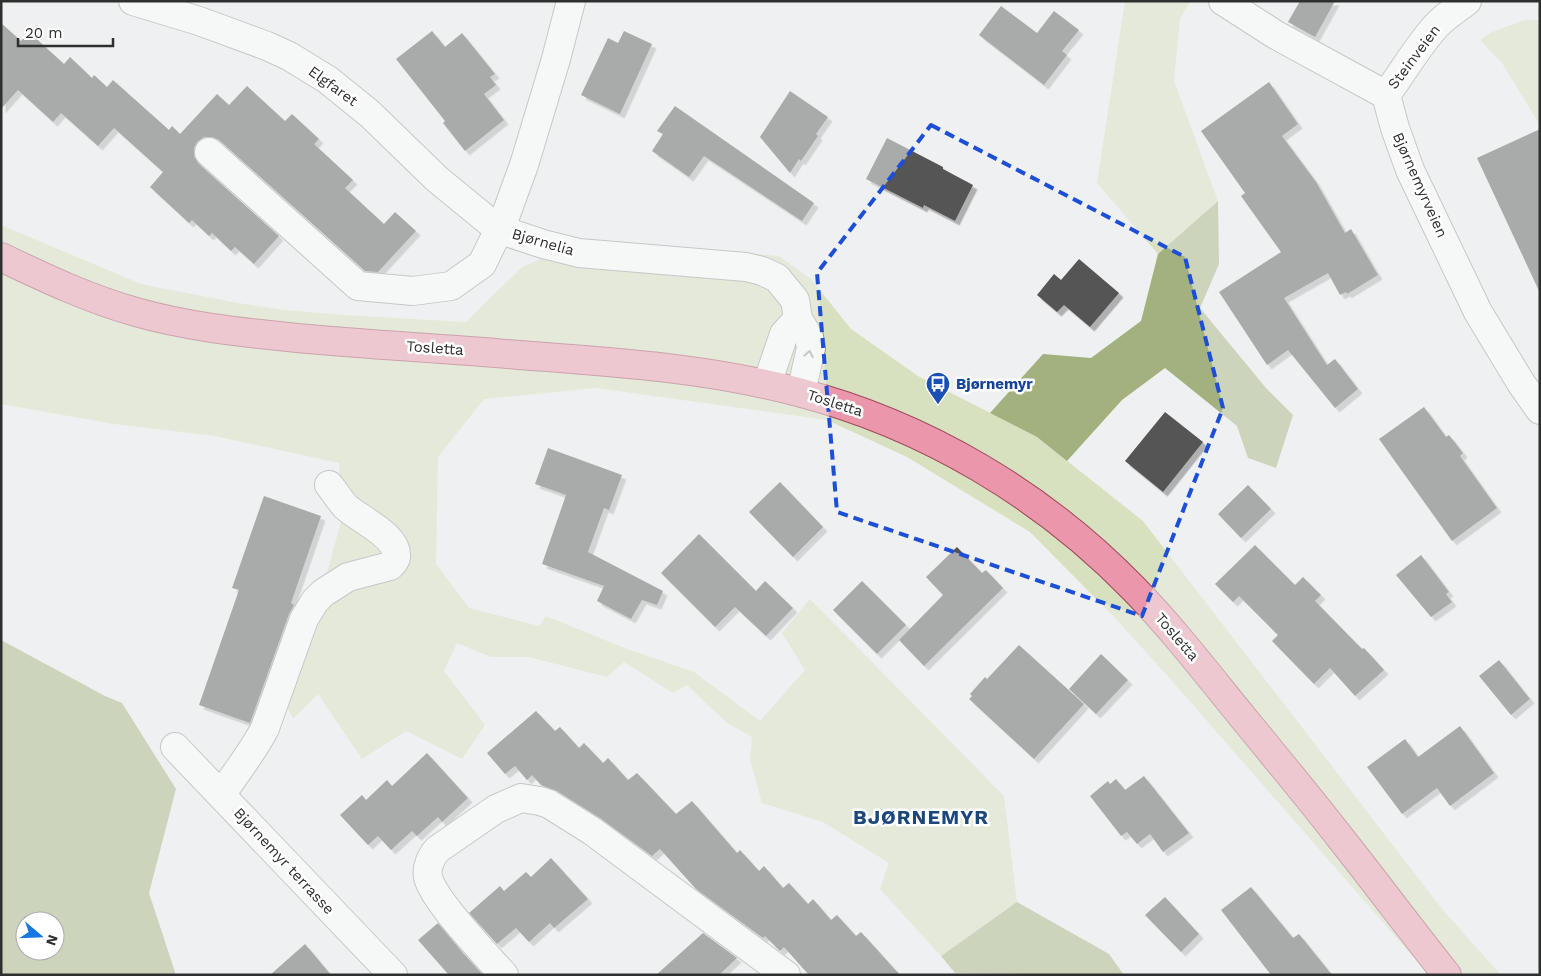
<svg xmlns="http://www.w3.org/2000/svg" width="1541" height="976" font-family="'Work Sans',sans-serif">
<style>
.green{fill:#d7e1bf}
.forest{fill:#a2b17d;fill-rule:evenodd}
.building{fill:#565556;filter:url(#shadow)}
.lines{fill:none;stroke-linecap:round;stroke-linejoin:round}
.street-casing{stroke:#959697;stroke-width:30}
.primary-casing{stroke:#a0465b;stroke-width:30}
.street{stroke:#fff;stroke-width:28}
.primary{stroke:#eb97ab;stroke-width:28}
.oneway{stroke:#969797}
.marked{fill:none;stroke:#1d4ed8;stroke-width:4;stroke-dasharray:10 6;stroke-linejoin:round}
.labels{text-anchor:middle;stroke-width:5;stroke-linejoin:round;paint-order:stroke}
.street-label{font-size:15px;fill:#2e2f2f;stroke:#fff}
.transit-label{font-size:15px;font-weight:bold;fill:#164399;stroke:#fff;text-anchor:start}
.district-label{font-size:20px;font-weight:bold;letter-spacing:1px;fill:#1c477b;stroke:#fff}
</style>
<defs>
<filter id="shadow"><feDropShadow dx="4.5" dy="4.5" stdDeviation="0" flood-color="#0004"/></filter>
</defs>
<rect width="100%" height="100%" fill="#eff0f1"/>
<path class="green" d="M1125 1H1190L1180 19 1174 81 1218 201 1158 254 1097 183Z
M1524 20H1540V125L1502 63 1480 40 1490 33Z
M1 225 141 284 238 303 284 310 343 315 466 322 522 267 587 239 779 256 811 279 851 329 918 376 1037 437 1143 521 1442 909 1501 975H1429L1173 682 1116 619 1030 532 907 457 827 420 596 388 484 399 438 457 436 564 469 608 539 626 546 616 627 649 694 672 760 721 805 670 782 633 810 599 1004 796 1017 902 941 956 880 889 889 863 823 822 762 803 750 760 752 737 727 723 687 685 673 693 624 662 607 677 529 657H491L457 643 444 671 485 725 462 759 406 731 362 759 318 694 293 719 285 703 312 627 342 518 339 463 215 436 114 424 1 404Z"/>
<path class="forest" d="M1218 201 1219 264 1200 308 1266 388 1293 415 1276 468 1248 458 1237 426 1165 368 1122 400 1067 461 1037 437 990 413 1043 354 1091 358 1141 321 1158 254Z
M1 640 105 696 122 703 176 789 149 893 176 975H1ZM25 921H55V951H25Z
M1017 902 1109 954 1124 975 955 973 941 956Z"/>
<path class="building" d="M1300 1H1335L1315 37 1288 22Z
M1001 6 1037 33 1054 11 1079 30 1062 51 1067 55 1044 85 979 35Z
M1 23 21 41 29 32 64 64 70 57 92 78 94 75 107 87 113 80 169 130 172 126 180 134 217 94 229 105 247 86 285 121 292 114 319 139 314 144 353 180 345 188 384 224 395 212 416 231 378 272 365 271 219 140 212 137H204L197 142 194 148V156L198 163 279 236 254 264 235 247 231 251 212 233 209 236 192 220 189 223 150 187 163 172 114 128 98 146 61 113 53 122 18 90 1 109Z
M432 31 445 47 462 33 495 74 490 77 496 85 484 94 504 120 465 151 443 123 445 121 396 59Z
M624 31 652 44 620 114 581 95 608 38 618 43Z
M1269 82 1298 124 1282 136 1316 182 1345 233 1351 229 1378 275 1347 294 1346 292 1340 295 1328 273 1284 298 1327 365 1335 359 1358 389 1335 408 1288 350 1267 365 1219 292 1281 252 1241 196 1245 193 1201 131Z
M790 91 828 117 816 134 818 136 801 161 799 159 790 173 760 137Z
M675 106 814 203 802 221 704 156 689 177 652 151 663 134 657 131Z
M1540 129V293L1477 158Z
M887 138 943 167V169L973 185 955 221 924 205 923 208 866 179Z
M1079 259 1119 293 1090 327 1064 305 1057 312 1037 295 1054 274 1061 280Z
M1424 407 1446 437 1449 435 1463 453 1460 456 1497 508 1452 541 1379 439Z
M1165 412 1203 442 1163 492 1125 461Z
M548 448 622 475 609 510 604 508 588 552 663 591 657 605 642 600 631 619 597 601 604 586 542 564 566 495 535 484Z
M780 482 823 527 793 557 749 512Z
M1248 485 1271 509 1241 538 1218 514Z
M264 496 321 516 291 603 294 605 289 614 250 723 199 705 239 590 232 588Z
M699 534 756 591 765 581 793 608 766 636 735 607 715 627 661 573Z
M1255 545 1295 585 1303 577 1321 595 1315 601 1362 649 1364 648 1384 670 1355 696 1330 668 1314 684 1272 641 1278 635 1239 596 1233 602 1215 584Z
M957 547 982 573 986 570 1003 588 924 666 899 640 943 595 926 577Z
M1421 555 1449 592 1446 594 1452 602 1431 617 1396 575Z
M862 581 906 625 877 654 833 610Z
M1019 645 1084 704 1034 759 969 699 972 696 970 694 985 677 987 679Z
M1101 654 1128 680 1096 714 1069 689Z
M1499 660 1530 699 1511 715 1479 676Z
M536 711 555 731 560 727 579 748 584 743 603 763 608 758 628 780 637 773 676 814 692 801 737 853 740 850 759 871 764 866 783 888 789 883 808 904 813 899 831 920 837 915 856 936 861 932 900 975H809L784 947 780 951 765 936 763 938 696 889 660 849 652 856 600 818 557 791 541 785 532 775 527 780 515 766 505 774 487 753Z
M1460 726 1494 773 1450 806 1437 788 1402 814 1367 767 1405 739 1418 757Z
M427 753 468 798 442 822 438 817 417 836 412 831 391 850 378 836 368 845 340 815 362 795 366 800 387 780 392 786Z
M1144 776 1189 833 1163 852 1150 834 1137 844 1127 832 1121 836 1090 796 1108 781 1110 784 1116 779 1125 790Z
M551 858 588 899 554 928 550 923 529 942 516 928 497 944 469 913 500 886 504 891 526 872 531 877Z
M1251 887 1293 938 1299 934 1332 975H1271L1221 910Z
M1165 897 1199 934 1181 952 1145 915Z
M438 923 462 952 483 975H449L418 940Z
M703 933 737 958 719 975H656Z
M305 944 331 975H270Z"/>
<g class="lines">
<defs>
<path id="street" d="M133 1 199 21 267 46 289 56 328 80 370 114 437 179 498 229 543 244 579 253 746 267 762 271 777 278 795 300 798 319 809 337 811 348 801 392
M1223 1 1276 35 1386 95 1395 128 1410 170 1478 312 1521 383 1540 410
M1386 95C1403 72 1417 47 1436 26 1445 16 1457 9 1467 1
M209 152 358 286 413 291 451 286 482 264 505 217 524 165 556 59 571 1
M767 384 784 334 798 319
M175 747 393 975
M222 794C236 772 253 752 265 728L304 619 315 601 323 593 348 577 390 566C393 563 396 560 396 556 398 536 359 519 346 507 340 501 335 492 329 485
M504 975C486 955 433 900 428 877 426 868 431 856 438 849L496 809 521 798 540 801 549 804 592 831 786 975"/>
<path id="primary" d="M1 257C45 278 89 299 136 312 185 326 237 332 288 337 365 345 442 348 519 355 612 362 708 368 798 392 925 425 1043 495 1134 589 1176 632 1212 680 1250 726 1281 764 1312 801 1342 840 1377 884 1411 930 1447 975"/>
</defs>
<use href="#street" class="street-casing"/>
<use href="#primary" class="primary-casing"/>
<use href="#street" class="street"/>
<use href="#primary" class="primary"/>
</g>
<defs><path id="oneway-chevron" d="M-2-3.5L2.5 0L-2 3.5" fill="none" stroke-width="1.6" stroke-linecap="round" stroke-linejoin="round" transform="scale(1.25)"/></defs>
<use class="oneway" href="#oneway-chevron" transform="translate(809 354) rotate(-80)"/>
<path d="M0 0H1541V976H0ZM931 125 1185 257 1223 408 1142 616 837 512 817 273Z" fill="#eff0f1" fill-opacity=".55" fill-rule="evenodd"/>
<path class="marked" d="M931 125 1185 257 1223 408 1142 616 837 512 817 273Z"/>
<defs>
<symbol id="bus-pin" viewBox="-11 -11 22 30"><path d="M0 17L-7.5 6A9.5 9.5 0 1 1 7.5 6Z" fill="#1a4fb4" stroke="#fff"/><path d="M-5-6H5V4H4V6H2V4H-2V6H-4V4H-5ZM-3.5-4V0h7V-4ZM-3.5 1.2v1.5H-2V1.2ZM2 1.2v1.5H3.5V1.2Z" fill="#fff"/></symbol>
</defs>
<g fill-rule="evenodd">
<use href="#bus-pin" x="924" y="370" width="28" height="38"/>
</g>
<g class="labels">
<g class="street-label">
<text transform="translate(1414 57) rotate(-53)" y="5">Steinveien</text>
<text transform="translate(333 86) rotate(36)" y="5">Elgfaret</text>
<text transform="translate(1420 185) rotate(66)" y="5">Bjørnemyrveien</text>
<text transform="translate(543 242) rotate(16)" y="5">Bjørnelia</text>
<text transform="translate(435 348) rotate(4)" y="5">Tosletta</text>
<text transform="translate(835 403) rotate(18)" y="5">Tosletta</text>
<text transform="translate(1177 637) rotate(49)" y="5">Tosletta</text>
<text transform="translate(284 861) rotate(47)" y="5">Bjørnemyr terrasse</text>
</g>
<g class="transit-label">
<text x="956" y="389">Bjørnemyr</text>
</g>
<g class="district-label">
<text x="921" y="824">BJØRNEMYR</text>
</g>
</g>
<rect width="1541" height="976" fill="none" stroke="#2e2f2f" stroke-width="5"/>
<g transform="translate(40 936) rotate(109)"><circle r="24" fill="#ffffff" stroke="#abacac"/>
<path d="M0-4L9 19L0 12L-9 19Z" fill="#1577df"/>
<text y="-8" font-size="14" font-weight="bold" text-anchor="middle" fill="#2e2f2f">N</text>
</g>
<path d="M18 38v8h95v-8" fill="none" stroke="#2e2f2f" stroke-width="2.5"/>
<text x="25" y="38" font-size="15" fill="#2e2f2f" stroke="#ffffff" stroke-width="4" paint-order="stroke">20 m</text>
</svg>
